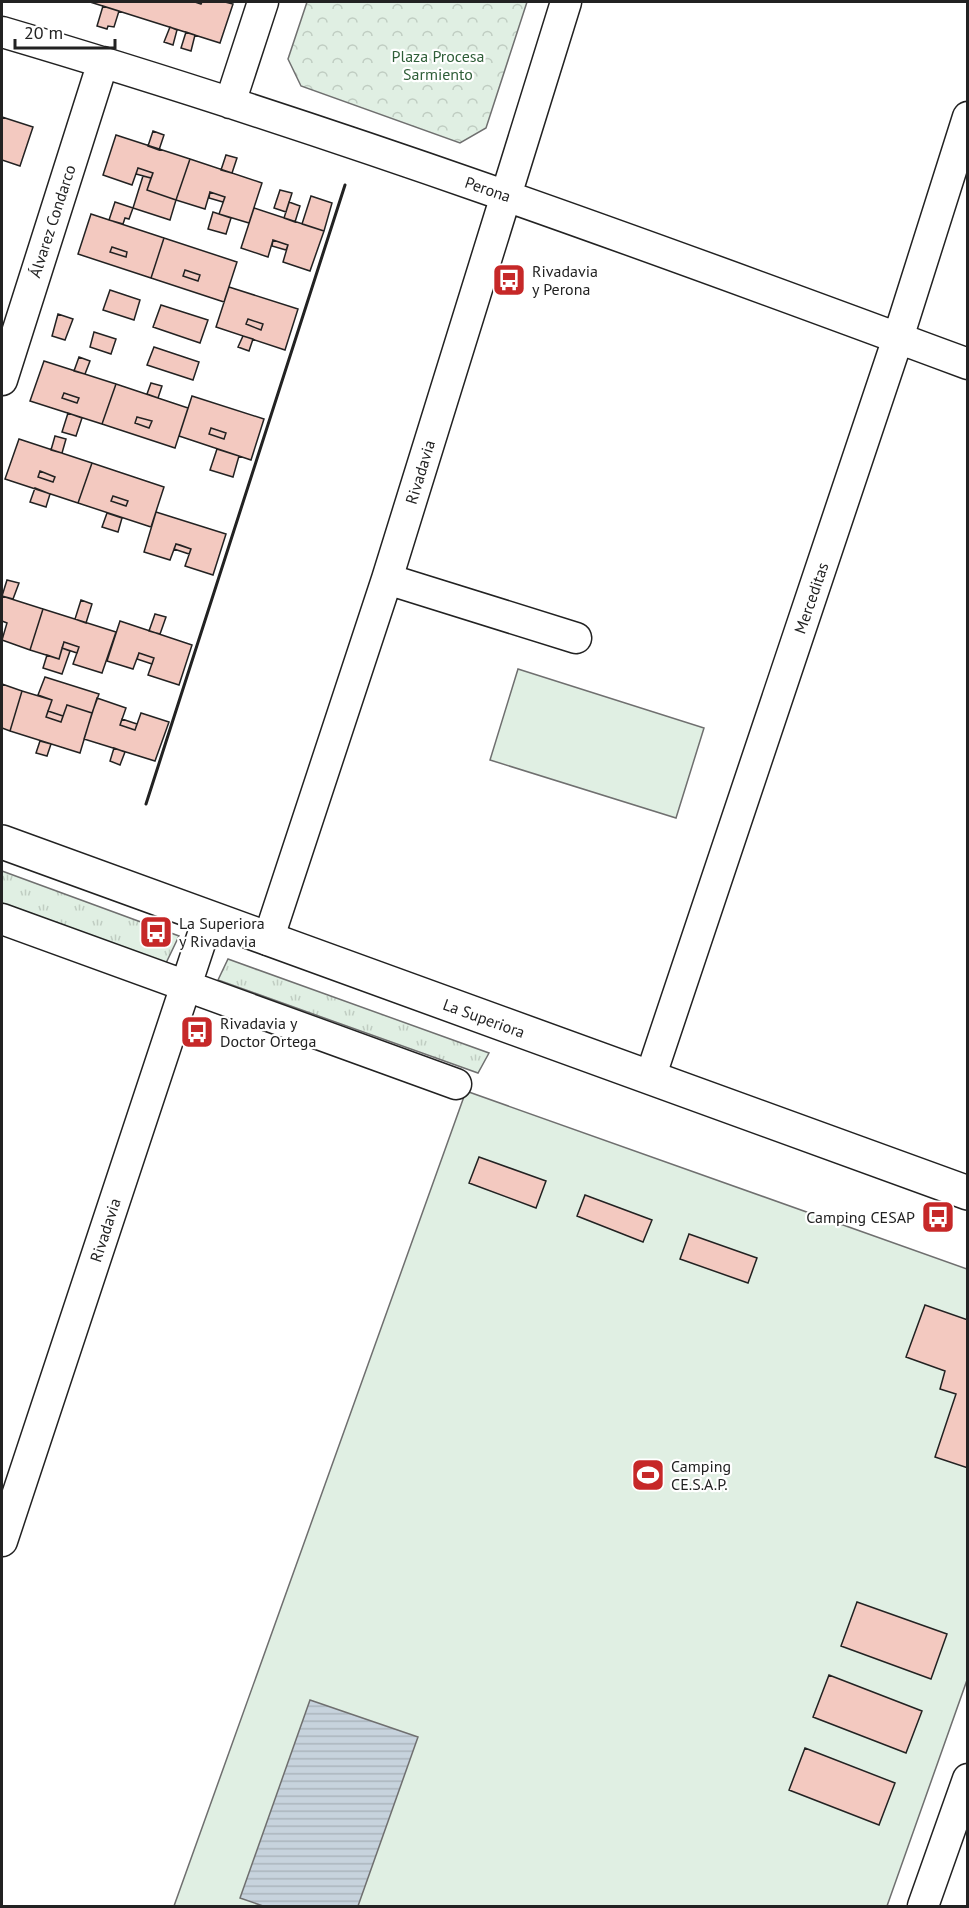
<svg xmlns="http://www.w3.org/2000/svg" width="969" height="1908" font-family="'PT Sans',sans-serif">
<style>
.grass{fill:url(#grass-tufts);stroke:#6f6f6f;stroke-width:1.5}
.park{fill:url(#park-crowns);stroke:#6f6f6f;stroke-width:1.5}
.pitch{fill:#e0efe3;stroke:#6f6f6f;stroke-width:1.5}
.water{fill:url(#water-rules);stroke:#6f6f6f;stroke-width:1.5}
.building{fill:#f3c9c0;stroke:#222;stroke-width:1.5;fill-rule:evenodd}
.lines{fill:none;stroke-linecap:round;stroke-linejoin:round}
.street-casing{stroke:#222;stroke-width:33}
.secondary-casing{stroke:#222;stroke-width:36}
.street{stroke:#fff;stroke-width:30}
.secondary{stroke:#fff;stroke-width:33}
.wall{stroke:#222;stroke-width:3}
.labels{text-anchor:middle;stroke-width:4.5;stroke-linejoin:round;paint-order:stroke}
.park-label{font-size:16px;fill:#2f5e38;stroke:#fff}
.street-label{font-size:16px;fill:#222;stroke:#fff}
.poi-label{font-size:16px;fill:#222;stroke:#fff;text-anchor:start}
</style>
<defs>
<pattern id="grass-tufts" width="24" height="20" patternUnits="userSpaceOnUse" patternTransform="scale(1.5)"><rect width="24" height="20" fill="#e0efe3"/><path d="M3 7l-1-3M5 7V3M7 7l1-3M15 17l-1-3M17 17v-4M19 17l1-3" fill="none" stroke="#c0cdc2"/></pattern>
<pattern id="park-crowns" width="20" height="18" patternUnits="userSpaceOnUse" patternTransform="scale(1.5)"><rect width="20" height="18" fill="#e0efe3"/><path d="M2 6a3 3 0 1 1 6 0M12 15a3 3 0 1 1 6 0" fill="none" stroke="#c0cdc2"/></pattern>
<pattern id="water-rules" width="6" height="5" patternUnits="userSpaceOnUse" patternTransform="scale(1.5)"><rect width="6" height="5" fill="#c7d3dd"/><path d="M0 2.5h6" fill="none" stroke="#abb5bd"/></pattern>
</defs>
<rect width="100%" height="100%" fill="#fff"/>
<path class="grass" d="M2 871 179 936 166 963 2 903Z
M228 959 489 1053 478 1073 218 980Z"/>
<path class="park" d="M307 2H527L486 128 460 143 301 86 288 59Z"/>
<path class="pitch" d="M518 669 704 728 676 818 490 760Z
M466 1091 967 1269V1680L887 1906H174Z"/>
<path class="water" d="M310 1700 418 1737 358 1906H263L240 1898Z"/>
<path class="building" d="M90 2H195L201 4 202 2H225L233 4 220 43Z
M103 6 119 11 114 27 108 26 107 29 97 26Z
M170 27 177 30 173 45 164 42Z
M186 32 195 35 191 51 181 48Z
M2 117 33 127 20 166 2 160Z
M153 131 164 135 159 150 148 146Z
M116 135 190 159 176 200 147 190 153 173 138 168 132 185 103 175Z
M226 155 237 158 232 173 221 170Z
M190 159 262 183 249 223 219 214 225 197 210 192 205 209 176 200Z
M138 168 153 173 151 178 136 174Z
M143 176 151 178 147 190 176 200 170 220 133 208Z
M280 190 292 193 286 212 274 208Z
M210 192 225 197 223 202 209 198Z
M311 196 332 203 324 231 302 224Z
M115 202 133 208 129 219 125 218 123 224 109 220Z
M289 202 300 206 295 222 284 218Z
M254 208 324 231 310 271 283 262 288 245 273 240 268 257 241 248Z
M213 212 231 218 226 234 208 229Z
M91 214 164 238 151 278 78 254ZM112 247 127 252 126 257 110 252Z
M164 238 237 262 224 302 151 278ZM185 270 200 275 198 281 183 276Z
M273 240 288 245 286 250 272 246Z
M112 247 127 252 126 257 110 252Z
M185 270 200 275 198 281 183 276Z
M229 287 298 309 285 350 216 327ZM248 319 263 324 261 330 246 324Z
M110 290 140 300 134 320 103 310Z
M161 305 208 320 200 343 153 327Z
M58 314 73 319 65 340 52 336Z
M248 319 263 324 261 330 246 324Z
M94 332 116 339 111 354 90 347Z
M243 336 253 339 249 351 238 347Z
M154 347 199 362 193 380 147 365Z
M79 357 90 361 85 374 74 371Z
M44 361 116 384 102 424 30 401ZM64 393 79 398 77 403 62 398Z
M151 383 162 386 158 398 147 394Z
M116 384 188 408 175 448 102 424ZM137 417 152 421 149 428 135 423Z
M64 393 79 398 77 403 62 398Z
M192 396 264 419 251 460 179 436ZM211 428 226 433 224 439 209 434Z
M68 413 82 418 76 436 62 432Z
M137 417 152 421 149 428 135 423Z
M211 428 226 433 224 439 209 434Z
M55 436 66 439 62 453 51 450Z
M19 439 92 463 78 503 5 479ZM40 471 55 477 53 482 38 477Z
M217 449 239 456 233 477 210 470Z
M92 463 164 487 151 527 78 503ZM113 496 128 501 126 506 111 501Z
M40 471 55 477 53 482 38 477Z
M35 488 50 494 46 507 30 502Z
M113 496 128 501 126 506 111 501Z
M156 512 226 534 213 575 185 566 191 549 180 545 176 544 170 560 144 552Z
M107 513 122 518 118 532 102 527Z
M176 544 191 549 189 554 174 549Z
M7 580 19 583 13 599 2 596Z
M2 596 43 609 30 650 2 640 7 623 2 621Z
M81 600 92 604 86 623 75 619Z
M43 609 116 632 102 673 73 664 79 647 64 642 59 659 30 650Z
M155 614 166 617 160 634 149 631Z
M120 621 192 645 179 685 148 675 154 658 139 653 133 669 107 661Z
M64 642 79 647 77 653 62 648Z
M62 648 70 651 62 674 43 668 47 655 59 659Z
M139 653 154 658 152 664 137 659Z
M45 677 99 694 92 713 67 705 63 716 48 711 52 700 38 695Z
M2 684 22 691 10 731 2 728Z
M22 691 52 700 46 717 61 722 67 705 92 713 80 753 10 731Z
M97 698 126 708 120 725 135 730 141 713 169 722 155 761 84 739Z
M48 711 63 716 61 722 46 717Z
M122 719 137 724 135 730 120 725Z
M40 741 51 744 47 756 36 753Z
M114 748 125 752 120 765 110 761Z
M479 1157 546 1181 536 1208 469 1183Z
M585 1195 652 1220 643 1242 577 1216Z
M689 1234 757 1258 748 1283 680 1259Z
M925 1305 968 1320V1468L935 1457 956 1394 940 1389 945 1371 906 1357Z
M857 1602 947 1634 931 1679 841 1646Z
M829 1675 922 1711 906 1753 813 1717Z
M805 1748 895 1783 879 1825 789 1790Z"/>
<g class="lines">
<defs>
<path id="street" d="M2 32C328 128 648 245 968 364
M230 103 263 2
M2 380 103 62
M387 579 576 638
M2 919 456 1084
M268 940 387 579 566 2
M650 1078 898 338 968 117
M2 1541 208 919
M923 1906 968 1779"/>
<path id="secondary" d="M2 842 968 1193"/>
</defs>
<use href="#street" class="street-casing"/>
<use href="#secondary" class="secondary-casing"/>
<use href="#street" class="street"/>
<use href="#secondary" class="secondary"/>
<path class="wall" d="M146 804 345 185"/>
</g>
<defs>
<symbol id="bus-square" viewBox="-11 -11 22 22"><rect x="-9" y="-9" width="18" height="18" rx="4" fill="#c62828" stroke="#fff"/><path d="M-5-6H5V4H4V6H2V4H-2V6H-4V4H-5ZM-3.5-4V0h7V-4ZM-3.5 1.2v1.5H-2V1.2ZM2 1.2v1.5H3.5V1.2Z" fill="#fff"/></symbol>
<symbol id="stadium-square" viewBox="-11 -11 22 22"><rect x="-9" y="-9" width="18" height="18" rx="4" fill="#c62828" stroke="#fff"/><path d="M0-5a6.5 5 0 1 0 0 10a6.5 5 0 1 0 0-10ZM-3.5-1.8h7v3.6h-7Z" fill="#fff"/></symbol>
</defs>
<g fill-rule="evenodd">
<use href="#bus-square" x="490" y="261" width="38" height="38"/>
<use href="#bus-square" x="137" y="913" width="38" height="38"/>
<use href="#bus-square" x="178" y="1013" width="38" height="38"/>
<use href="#bus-square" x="919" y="1198" width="38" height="38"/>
<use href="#stadium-square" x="629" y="1456" width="38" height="38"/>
</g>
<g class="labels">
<g class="park-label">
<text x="438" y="62">Plaza Procesa<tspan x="438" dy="18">Sarmiento</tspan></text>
</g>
<g class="street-label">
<text transform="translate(488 189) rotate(19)" y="6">Perona</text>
<text transform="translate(52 221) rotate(-72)" y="6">Álvarez Condarco</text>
<text transform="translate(420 472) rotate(-73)" y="6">Rivadavia</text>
<text transform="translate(811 598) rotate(-71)" y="6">Merceditas</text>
<text transform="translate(484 1018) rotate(20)" y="6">La Superiora</text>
<text transform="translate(105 1230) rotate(-72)" y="6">Rivadavia</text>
</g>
<g class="poi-label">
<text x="532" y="277">Rivadavia<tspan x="532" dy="18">y Perona</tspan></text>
<text x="179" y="929">La Superiora<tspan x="179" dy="18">y Rivadavia</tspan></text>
<text x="220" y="1029">Rivadavia y<tspan x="220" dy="18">Doctor Ortega</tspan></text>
<text x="915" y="1223" text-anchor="end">Camping CESAP</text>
<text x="671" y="1472">Camping<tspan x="671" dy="18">CE.S.A.P.</tspan></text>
</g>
</g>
<rect width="969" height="1908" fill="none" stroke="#222222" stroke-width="6"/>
<path d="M15 39v9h100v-9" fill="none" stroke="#222222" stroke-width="3"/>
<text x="24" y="39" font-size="18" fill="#222222" stroke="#ffffff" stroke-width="4.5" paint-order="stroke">20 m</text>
</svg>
